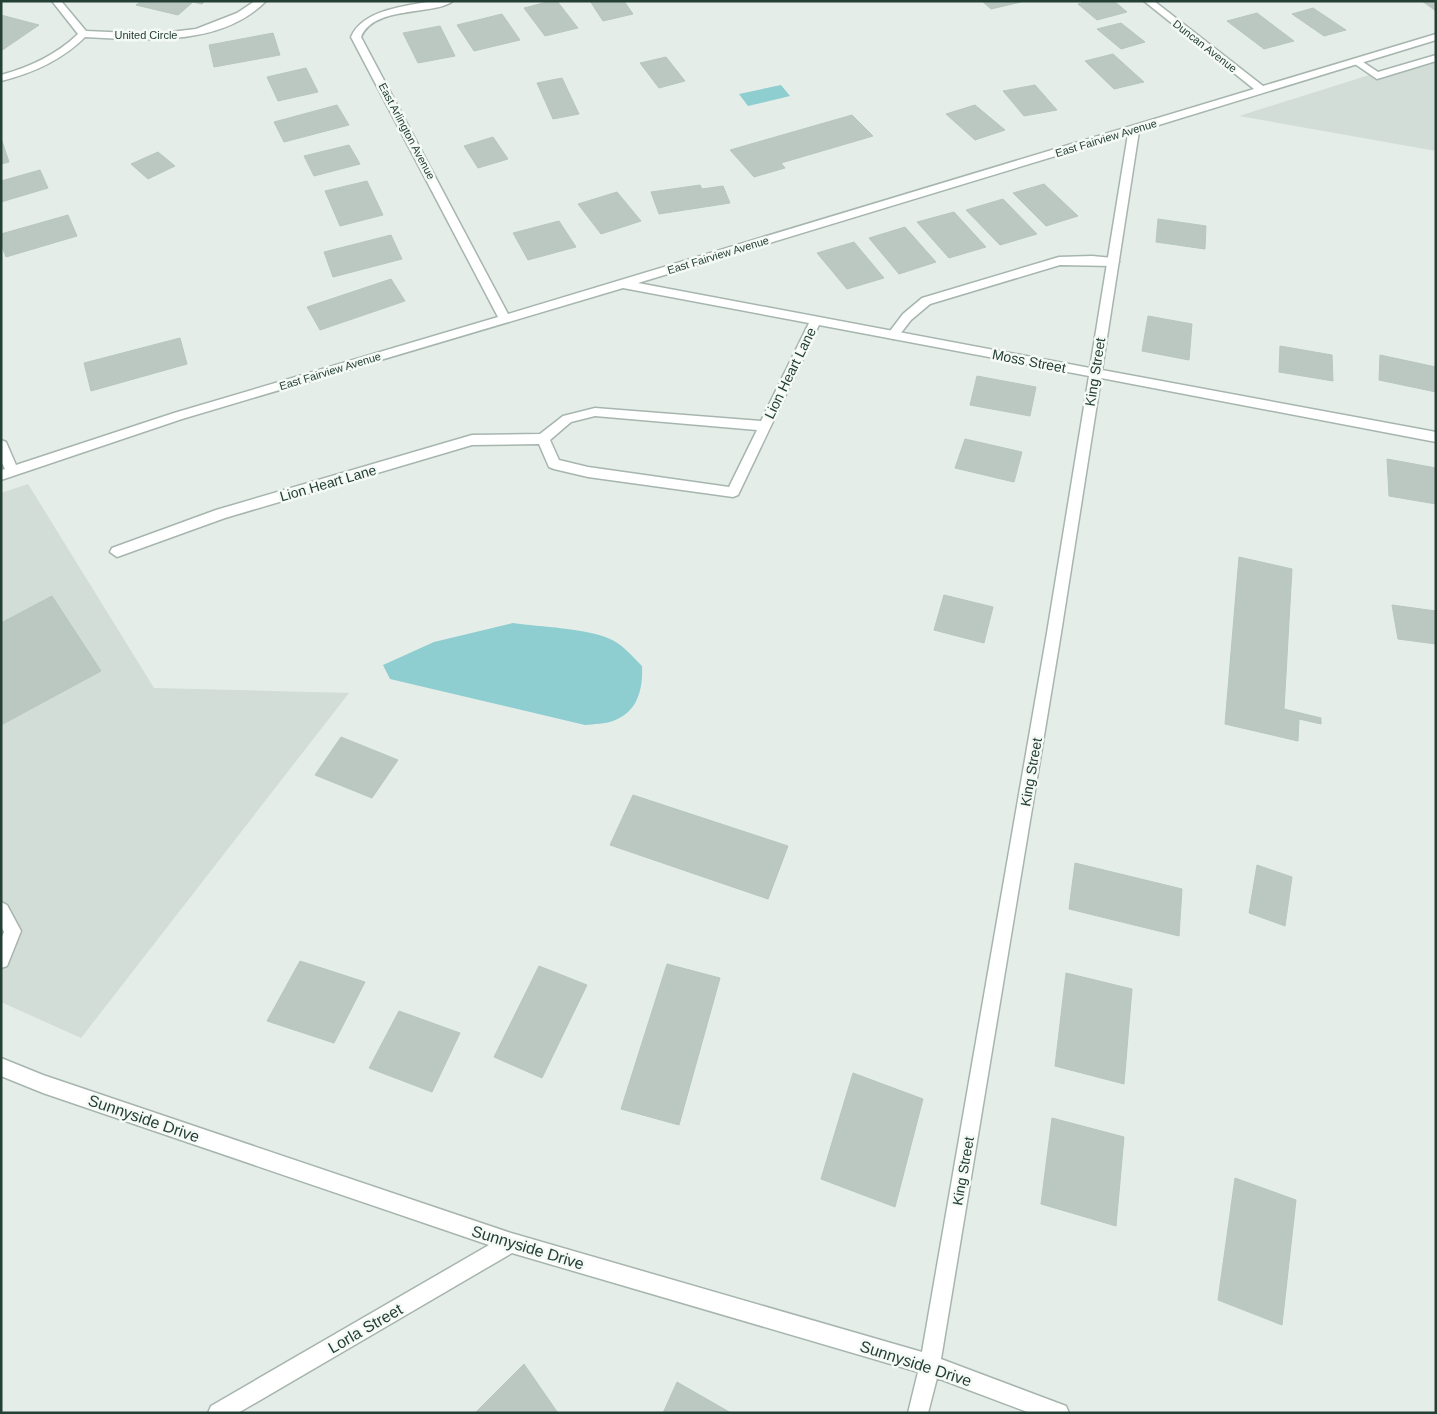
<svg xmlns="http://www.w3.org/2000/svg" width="1437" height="1414" font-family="Arial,sans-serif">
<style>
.built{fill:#d2ddd7}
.water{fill:#8ecdd0}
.building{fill:#bac8c1;stroke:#b7c7be}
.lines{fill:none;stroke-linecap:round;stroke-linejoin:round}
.service-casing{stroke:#a7b5af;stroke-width:3}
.minor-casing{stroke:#a7b5af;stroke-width:3}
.service{fill:#fff;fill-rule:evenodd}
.minor{fill:#fff;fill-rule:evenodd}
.labels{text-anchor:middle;stroke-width:5;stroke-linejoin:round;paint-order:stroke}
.far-street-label{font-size:11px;fill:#243f35;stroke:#f5faf7}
.street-label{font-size:14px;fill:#243f35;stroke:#f5faf7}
.near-street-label{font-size:16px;fill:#243f35;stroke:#f5faf7}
</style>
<rect width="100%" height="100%" fill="#e4ede8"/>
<path class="built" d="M1436 54V151L1239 116Z
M28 484 154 688 349 693 81 1038 1 1002V493Z"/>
<path class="water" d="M781 85 790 96 748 106 739 94Z
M513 623C540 627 586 628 610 639 622 644 633 657 642 666 643 689 638 712 613 721 605 724 594 724 585 725L390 679 383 665 434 642Z"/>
<path class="building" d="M141 1H205L202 4 193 2 178 15 136 5Z
M551 1H557L578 28 545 36 524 8Z
M590 1H624L633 14 603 21Z
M982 1H1020L1021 2 991 9Z
M1088 1H1114L1127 12 1097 20 1078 4Z
M1422 1H1436V11Z
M1313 8 1346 30 1324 36 1292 14Z
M1257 13 1294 41 1264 49 1227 21Z
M502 14 520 40 474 51 457 25Z
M1 15 39 25 1 51Z
M1121 23 1145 42 1121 49 1097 29Z
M440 26 455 56 418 63 403 33Z
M273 33 280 55 214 67 209 45Z
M1113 54 1144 82 1114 89 1085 61Z
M666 57 685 81 659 88 640 63Z
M306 68 318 92 278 101 267 77Z
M562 78 579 114 553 119 537 83Z
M1035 85 1057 110 1024 116 1003 91Z
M337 105 349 125 284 142 274 122Z
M975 105 1005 130 975 140 946 114Z
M852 115 873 136 781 163 785 168 754 177 730 150Z
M493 137 508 159 478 168 464 146Z
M1 138 9 162 1 164Z
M349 145 360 164 314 176 304 156Z
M158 152 175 166 148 179 131 164Z
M40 170 48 188 1 202V181Z
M367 181 383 215 340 226 325 191Z
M1044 184 1078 216 1046 226 1013 193Z
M700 185 702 189 723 186 730 203 659 214 651 192Z
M617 192 641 221 601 234 578 204Z
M1003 199 1037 234 1000 245 966 210Z
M954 212 986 247 949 258 917 222Z
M68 215 77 236 6 257 1 244V234Z
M1158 219 1206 226 1205 249 1156 242Z
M559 221 576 247 528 260 513 233Z
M905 227 936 262 899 274 869 238Z
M391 235 402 259 333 277 324 252Z
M854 242 884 278 847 289 817 253Z
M391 279 405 301 320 330 307 307Z
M1148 316 1192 324 1189 360 1142 351Z
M180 338 187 364 91 391 84 363Z
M1280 346 1332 355 1333 381 1279 372Z
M1380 355 1436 367V392L1379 380Z
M977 376 1036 387 1030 416 970 405Z
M965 439 1022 452 1014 482 955 468Z
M1387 459 1436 468V504L1389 496Z
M1239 557 1292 569 1284 709 1321 718V724L1299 719 1298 741 1225 724Z
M944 595 993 607 984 643 934 630Z
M52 596 101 671 1 725V623Z
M1392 605 1436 611V644L1398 639Z
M341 737 398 760 372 798 315 775Z
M633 795 788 846 768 899 610 845Z
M1075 863 1182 889 1179 936 1069 909Z
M1257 865 1292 877 1285 926 1249 913Z
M300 961 365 982 334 1043 267 1021Z
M667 964 720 978 679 1125 621 1109Z
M539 966 587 985 542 1078 494 1057Z
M1066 973 1132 989 1124 1084 1055 1066Z
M399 1011 460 1033 432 1092 369 1068Z
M853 1073 923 1099 895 1207 821 1179Z
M1052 1118 1124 1137 1116 1226 1041 1204Z
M1235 1178 1296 1200 1282 1325 1218 1300Z
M524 1364 558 1413H475Z
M677 1382 731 1413H663Z"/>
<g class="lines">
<defs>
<path id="service" d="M1436 55V61L1377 79 1352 62 1360 60 1378 72Z
M1092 256 1113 258 1119 262 1113 266 1060 265 930 304 911 320 897 338 893 339 887 335 903 314 922 298 1059 257Z
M1 902 7 905 21 931 7 966 1 968V939L4 932 1 926Z"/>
<path id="minor" d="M52 1H61L86 31 154 34 196 29 237 13 255 1H266C221 47 144 40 85 37 62 60 33 73 1 81V75C30 67 56 55 78 34Z
M433 1H453C433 16 374 5 361 37L508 314 1254 89 1144 1H1154L1263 86 1436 34V40L1139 131 1102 370 1436 432V442L1101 378 1061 633 941 1359 1066 1406 1069 1413H1030L937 1378 928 1413H908L918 1372 512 1253 238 1413H208L211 1406 489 1245 43 1093 1 1076V1058L43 1075 511 1233 922 1352 1047 633 1089 376 819 325 738 495 733 497 588 477 554 469 549 467 539 444 472 445 225 518 117 557 110 552 112 548 216 510 472 435 540 434 563 416 595 408 761 421 809 323 623 288 182 419 1 480V470L5 469 1 461V440L6 442 16 465 174 413 498 317 351 37C363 9 407 6 433 1ZM1128 134 1090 368 638 283ZM595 416 757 430 729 487 588 467 559 460 550 440 571 422Z"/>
</defs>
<use href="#service" class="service-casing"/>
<use href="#minor" class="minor-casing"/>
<use href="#service" class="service"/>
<use href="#minor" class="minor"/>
</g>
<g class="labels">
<g class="far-street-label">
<text x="146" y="39">United Circle</text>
<text transform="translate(1205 46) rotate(38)" y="4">Duncan Avenue</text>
<text transform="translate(407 131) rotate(62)" y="4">East Arlington Avenue</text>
<text transform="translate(1106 138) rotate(-17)" y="4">East Fairview Avenue</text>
<text transform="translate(718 255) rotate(-17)" y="4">East Fairview Avenue</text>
<text transform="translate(330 371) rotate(-17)" y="4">East Fairview Avenue</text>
</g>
<g class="street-label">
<text transform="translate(1029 361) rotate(11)" y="5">Moss Street</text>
<text transform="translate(1095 372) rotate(-81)" y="5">King Street</text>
<text transform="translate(790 373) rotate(-64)" y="5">Lion Heart Lane</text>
<text transform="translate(328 483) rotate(-16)" y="5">Lion Heart Lane</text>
<text transform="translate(1031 772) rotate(-80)" y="5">King Street</text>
<text transform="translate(963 1171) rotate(-80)" y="5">King Street</text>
</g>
<g class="near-street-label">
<text transform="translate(144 1118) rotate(19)" y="6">Sunnyside Drive</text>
<text transform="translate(528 1247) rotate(17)" y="6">Sunnyside Drive</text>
<text transform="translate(365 1328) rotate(-30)" y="6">Lorla Street</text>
<text transform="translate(916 1363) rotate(18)" y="6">Sunnyside Drive</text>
</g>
</g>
<rect width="1437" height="1414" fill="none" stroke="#243f35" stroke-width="5"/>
</svg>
